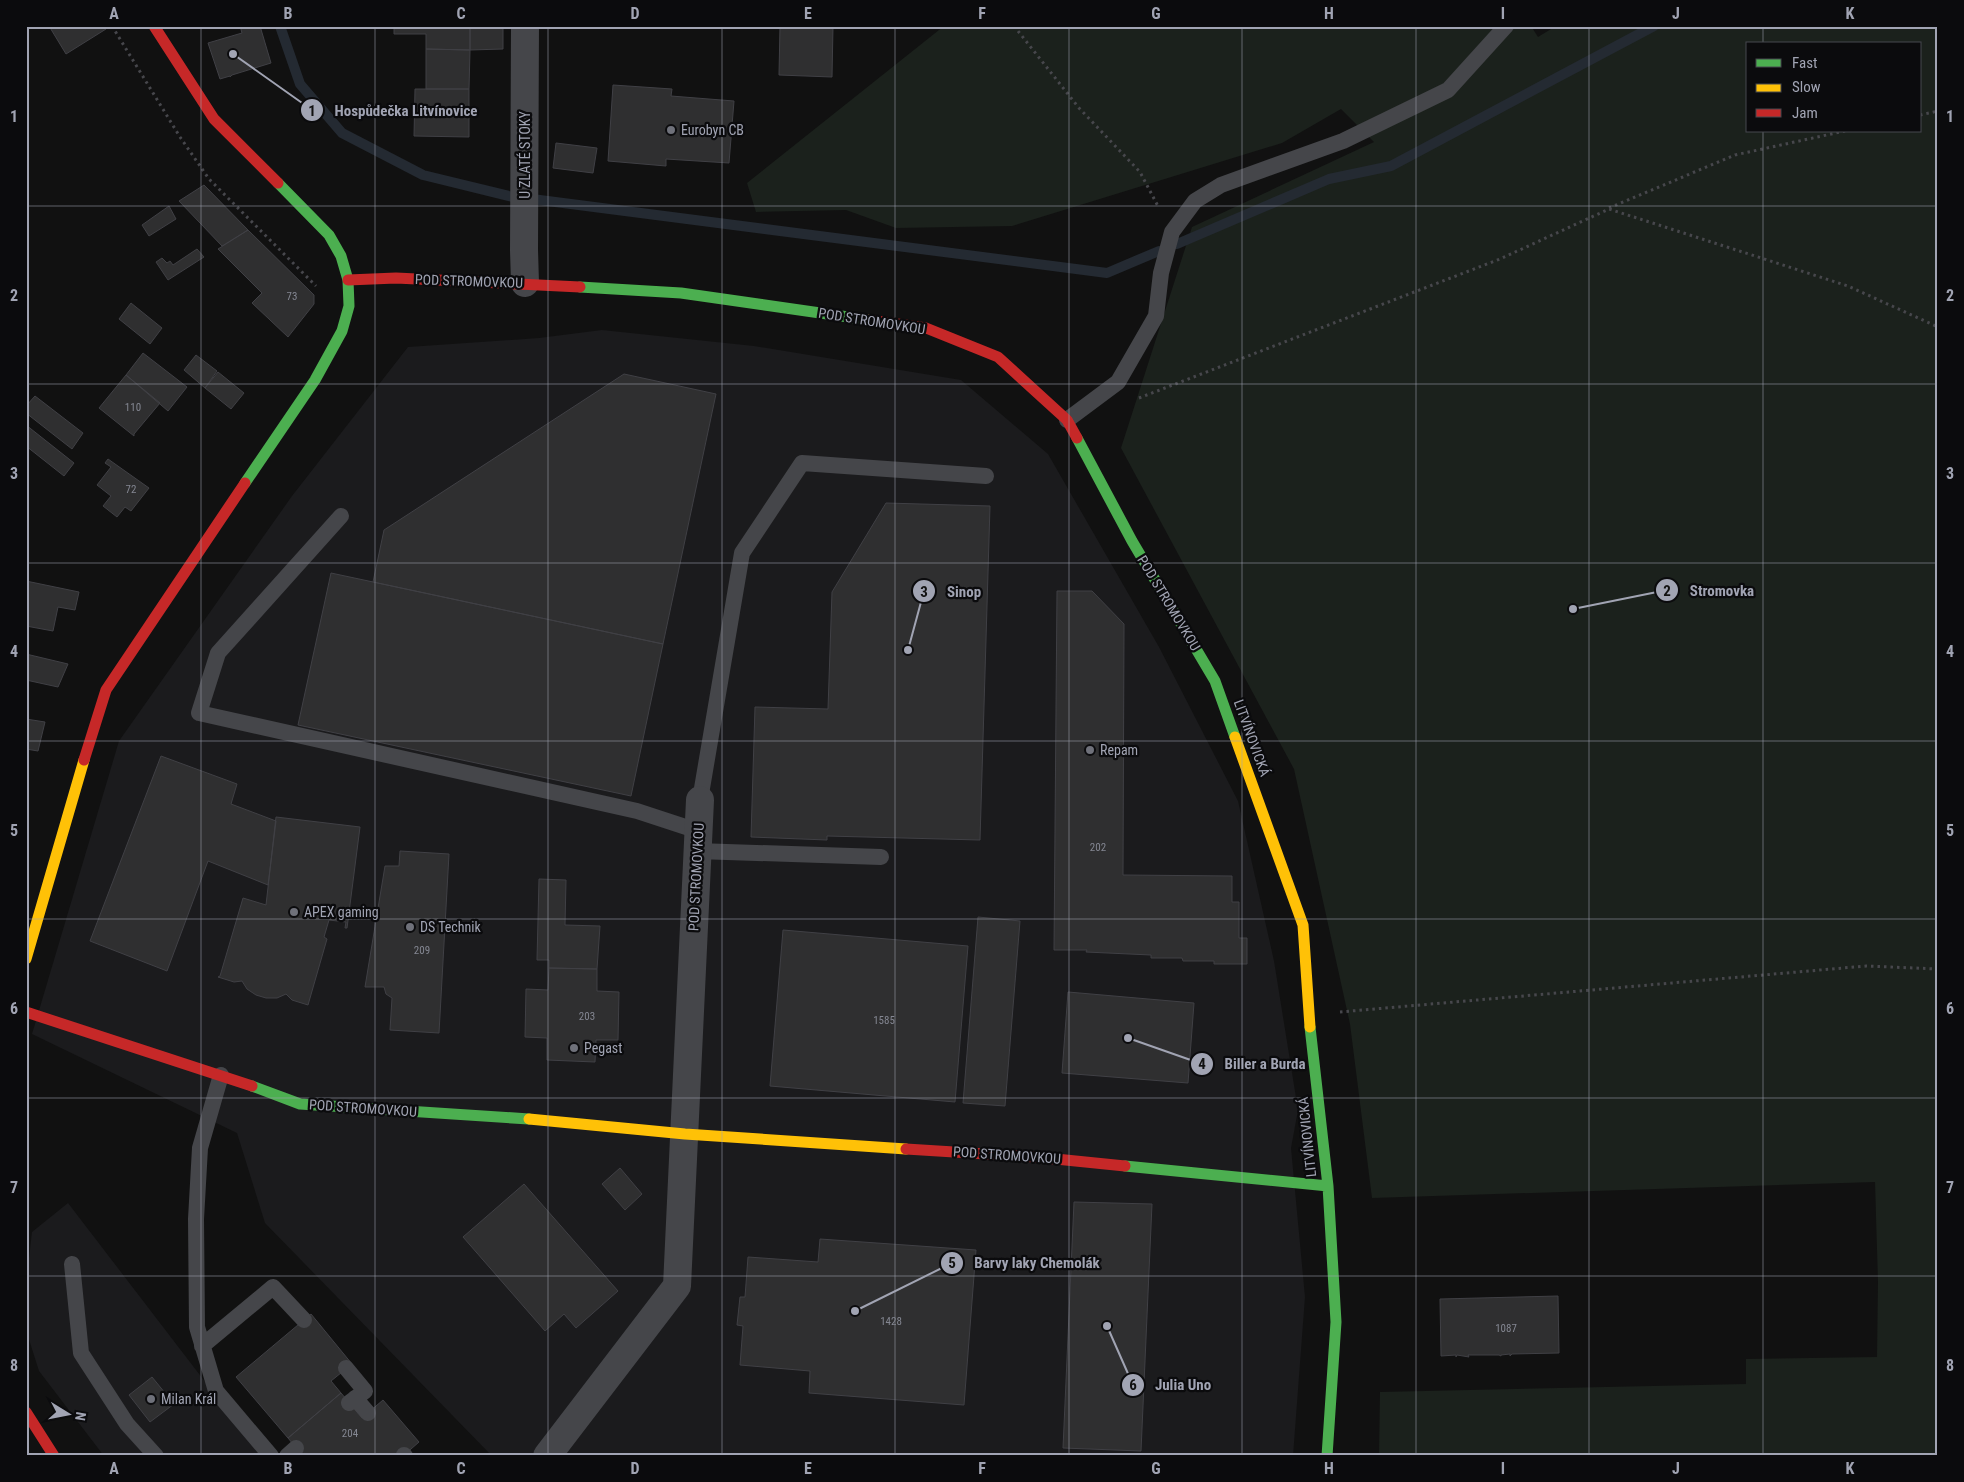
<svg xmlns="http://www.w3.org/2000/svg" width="1964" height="1482" font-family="'Roboto Condensed',sans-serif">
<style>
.built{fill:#1b1b1d}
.green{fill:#1b211c;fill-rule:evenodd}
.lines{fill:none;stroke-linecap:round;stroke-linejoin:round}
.stream{stroke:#242a32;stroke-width:10}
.building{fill:#2f2f30;stroke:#404045}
.path{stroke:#47474c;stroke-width:3;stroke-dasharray:2.5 4;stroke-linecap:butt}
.lane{stroke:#45464a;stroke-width:16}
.street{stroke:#45464a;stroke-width:28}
.fast{stroke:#4caf50;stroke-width:11}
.slow{stroke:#ffc107;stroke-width:11}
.jam{stroke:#c62828;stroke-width:11}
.grid{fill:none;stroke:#a1a4b3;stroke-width:1;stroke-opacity:0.55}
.poi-dot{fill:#6f717a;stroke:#0b0b0d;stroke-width:2}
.labels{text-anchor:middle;stroke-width:4.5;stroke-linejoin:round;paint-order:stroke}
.number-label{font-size:11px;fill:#848792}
.poi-label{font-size:14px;fill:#a1a4b3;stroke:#0b0b0d;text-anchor:start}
.street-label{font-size:14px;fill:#a1a4b3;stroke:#0b0b0d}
.leader{fill:none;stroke:#a1a4b3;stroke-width:2}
.callout-dot{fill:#a1a4b3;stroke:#0b0b0d;stroke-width:2}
.mark-label{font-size:15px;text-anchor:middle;font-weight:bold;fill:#111}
.callout-label{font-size:15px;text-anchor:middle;font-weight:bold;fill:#a1a4b3;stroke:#0b0b0d;stroke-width:4.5;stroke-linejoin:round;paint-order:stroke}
.neatline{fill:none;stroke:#a1a4b3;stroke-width:2}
.grid-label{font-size:16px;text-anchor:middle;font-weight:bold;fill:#a1a4b3}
</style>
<rect width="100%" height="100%" fill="#111"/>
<path class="built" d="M602 330 754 346 961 380 1048 454 1159 647 1238 801 1274 961 1298 1110 1291 1148 1305 1297 1293 1456H492L265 1223 237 1133 32 1034 119 741 292 496 408 347 539 338Z
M68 1203 262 1456H104L39 1371 26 1330V1284L32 1232Z"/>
<path class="green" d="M944 26H1531L1538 37 1556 26H1938V1456H1379L1380 1392 1746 1384V1359L1877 1357 1878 1282 1875 1182 1372 1198 1350 1024 1294 769 1121 448 1192 227 1374 142 1341 109 1282 143 1012 226 896 228 846 210 756 212 747 183ZM1748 44H1920V131H1748Z"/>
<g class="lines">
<path class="stream" d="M280 26 300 84 342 133 423 175 513 197
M532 199 1107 273 1159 251
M1177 244 1329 179 1391 166 1654 26"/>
</g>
<path class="building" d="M49 26H104L106 29 66 54Z
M240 26H260L271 63 232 75 230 77V76L220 79 208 43 242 33Z
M394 26H470V50L426 49V34H394Z
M470 26H503V49L470 50Z
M780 26H833L832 77 779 75Z
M426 49 470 50 469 89H426Z
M613 85 672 89 671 96 734 101 729 163 666 159V166L608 161Z
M415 89H469V137L414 136Z
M556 143 597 148 593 173 553 168Z
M204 185 248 230 222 246 179 201Z
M169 206 176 219 149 236 142 225Z
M248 230 314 295V304L288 337 252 303 262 293 218 249Z
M197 249 204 257 168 280 156 262 162 258 167 263 170 261 173 265Z
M131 303 162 328 150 344 119 319Z
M143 353 187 387 168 411 126 375Z
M196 355 217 371 205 388 184 370Z
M218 372 244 393 231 409 205 388Z
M624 374 716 394 663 644 373 582 384 530Z
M126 375 160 403 134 434V436L99 408Z
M35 396 83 433 72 449 26 413V406Z
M26 425 74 463 64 476 26 446Z
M108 459 149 488 131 511 125 507 117 517 103 506 111 496 97 485 111 467 105 463Z
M886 503 990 506 980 840 827 836V840L751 837 755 707 828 709 832 592Z
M331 573 663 644 631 796 298 725Z
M26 581 79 592 75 610 58 607 53 631 26 626Z
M1057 591H1092L1124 624 1123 875 1232 876V902H1239V938H1247V964H1214V961H1183L1182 958H1151V955L1086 952 1087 950H1054Z
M26 654 68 664 58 687 26 680Z
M26 719 45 722 38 751 26 749Z
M161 756 237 784 231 804 276 821 268 885 208 861 167 971 90 941Z
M276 817 360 827 347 928H345L346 922 329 920 324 937 327 939 308 1005 292 1000 286 994 277 998H266L256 995 247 989 242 981 234 982 218 977 220 976 243 898 266 905Z
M400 851 449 854 439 1033 390 1030 392 998 386 994 384 987H365L385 866H399Z
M539 879 566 880 565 925 600 926 597 969 549 968V960H537Z
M978 917 1020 921 1005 1106 963 1103Z
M783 930 968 946 955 1102 770 1086Z
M549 968 597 969V991L619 992 618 1040H596L595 1062 547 1060V1038L525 1037 526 989 548 990Z
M1068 992 1194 1003 1188 1083 1062 1073Z
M620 1168 642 1194 625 1210 602 1184Z
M524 1184 618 1291 576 1328 564 1314 545 1331 463 1237Z
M1074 1202 1152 1204 1141 1451 1063 1448Z
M820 1239 976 1250 964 1405 809 1393 810 1371 740 1365 743 1326 737 1325 740 1297H745L748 1257 818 1262Z
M1558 1296 1559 1353 1512 1354 1510 1356V1354L1501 1355V1356L1499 1355H1468L1469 1357 1457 1355 1456 1357V1355L1441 1356 1440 1299Z
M311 1314 352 1364 331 1381 341 1393 288 1438 236 1377Z
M152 1377 174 1404 150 1422 129 1395Z
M341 1393 362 1418 383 1400 419 1442 403 1456H303L288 1438Z"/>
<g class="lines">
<path class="path" d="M112 26 180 137 209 179 316 286
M1014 26 1079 108 1140 172 1159 208
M1920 115 1938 111
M1609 208 1735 155 1845 131
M1139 398 1500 259 1609 209 1848 286 1938 327
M1340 1012 1866 966 1938 969"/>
<path class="lane" d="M1067 420 1118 382 1156 316 1161 273 1172 232 1195 201 1221 185 1343 141 1448 90 1506 26
M341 516 218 653 199 713 637 811 698 831
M700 800 742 553 802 463 986 476
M697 851 881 857
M221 1075 200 1148 196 1219 197 1327 216 1391 271 1456
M72 1264 81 1353 127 1424 156 1456
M202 1346 273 1287 304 1320
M346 1368 365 1391 349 1403
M355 1398 368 1413
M404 1455 405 1456
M287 1456 296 1448"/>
<path class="street" d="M525 283 524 250 525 26
M547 1456 677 1286 700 800"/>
<path class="fast" d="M580 287 681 293 869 320
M1077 438 1132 541 1215 681 1235 737
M245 483 315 380 342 331 349 306 348 280 341 256 329 235 278 183
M1310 1027 1328 1186 1336 1322 1327 1456
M252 1086 300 1104 529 1119
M1125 1166 1328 1186"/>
<path class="slow" d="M1235 737 1303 925 1310 1027
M26 959 84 760
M529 1119 685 1134 906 1149"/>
<path class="jam" d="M154 26 214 119 278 183
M348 280 396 278 580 287
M869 320 926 328 998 357 1067 420 1077 438
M84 760 106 690 245 483
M26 1012 252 1086
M906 1149 1036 1157 1125 1166
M26 1412 54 1456"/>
</g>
<path class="grid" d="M201 26V1456M375 26V1456M548 26V1456M722 26V1456M895 26V1456M1069 26V1456M1242 26V1456M1416 26V1456M1589 26V1456M1763 26V44M1763 131V1456M26 206H1938M26 384H1938M26 563H1938M26 741H1938M26 919H1938M26 1098H1938M26 1276H1938"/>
<g class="poi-dot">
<circle cx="671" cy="130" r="5"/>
<circle cx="1090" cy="750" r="5"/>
<circle cx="294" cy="912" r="5"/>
<circle cx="410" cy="927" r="5"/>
<circle cx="574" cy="1048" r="5"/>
<circle cx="151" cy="1399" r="5"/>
</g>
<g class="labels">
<g class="number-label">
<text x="292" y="300">73</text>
<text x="133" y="411">110</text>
<text x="131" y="493">72</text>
<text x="1098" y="851">202</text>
<text x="422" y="954">209</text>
<text x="587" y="1020">203</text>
<text x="884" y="1024">1585</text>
<text x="891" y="1325">1428</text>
<text x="1506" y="1332">1087</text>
<text x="350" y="1437">204</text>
</g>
<g class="poi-label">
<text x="681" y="135">Eurobyn CB</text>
<text x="1100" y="755">Repam</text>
<text x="304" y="917">APEX gaming</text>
<text x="420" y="932">DS Technik</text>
<text x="584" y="1053">Pegast</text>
<text x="161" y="1404">Milan Král</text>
</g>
<g class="street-label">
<text transform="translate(525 155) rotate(-90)" y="5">U ZLATÉ STOKY</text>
<text transform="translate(469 281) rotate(2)" y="5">POD STROMOVKOU</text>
<text transform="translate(872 321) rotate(9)" y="5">POD STROMOVKOU</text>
<text transform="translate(1169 603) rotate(59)" y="5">POD STROMOVKOU</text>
<text transform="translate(1252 738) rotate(70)" y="5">LITVÍNOVICKÁ</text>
<text transform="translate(696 877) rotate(-87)" y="5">POD STROMOVKOU</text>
<text transform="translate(363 1108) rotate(4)" y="5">POD STROMOVKOU</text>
<text transform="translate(1307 1137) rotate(-96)" y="5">LITVÍNOVICKÁ</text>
<text transform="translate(1007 1155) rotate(4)" y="5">POD STROMOVKOU</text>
</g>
</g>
<path class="leader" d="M233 54L312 110M1573 609L1667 590M908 650L924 591M1128 1038L1202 1064M855 1311L952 1263M1107 1326L1133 1385"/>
<g class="callout-dot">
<circle cx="233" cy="54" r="5"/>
<circle cx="1573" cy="609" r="5"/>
<circle cx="908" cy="650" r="5"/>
<circle cx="1128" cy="1038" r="5"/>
<circle cx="855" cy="1311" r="5"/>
<circle cx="1107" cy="1326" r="5"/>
<circle cx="312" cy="110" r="12"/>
<circle cx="1667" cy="590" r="12"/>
<circle cx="924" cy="591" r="12"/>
<circle cx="1202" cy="1064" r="12"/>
<circle cx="952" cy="1263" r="12"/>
<circle cx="1133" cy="1385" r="12"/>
</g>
<g class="mark-label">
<text x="312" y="116">1</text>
<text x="1667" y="596">2</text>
<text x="924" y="597">3</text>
<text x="1202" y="1069">4</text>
<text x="952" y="1268">5</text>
<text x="1133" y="1390">6</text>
</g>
<g class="callout-label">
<text x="406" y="116">Hospůdečka Litvínovice</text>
<text x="1722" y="596">Stromovka</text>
<text x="964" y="597">Sinop</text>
<text x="1265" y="1069">Biller a Burda</text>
<text x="1037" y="1268">Barvy laky Chemolák</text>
<text x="1183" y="1390">Julia Uno</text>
</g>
<rect width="1964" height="1482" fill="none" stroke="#0b0b0d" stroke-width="55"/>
<rect x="1746" y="42" width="175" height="90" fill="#0b0b0d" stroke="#47484f"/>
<rect x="1756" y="59" width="25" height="8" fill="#4caf50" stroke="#47484f"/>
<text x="1792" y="68" font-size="15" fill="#a1a4b3">Fast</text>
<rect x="1756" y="84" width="25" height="8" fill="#ffc107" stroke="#47484f"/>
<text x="1792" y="92" font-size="15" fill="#a1a4b3">Slow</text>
<rect x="1756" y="109" width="25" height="8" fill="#c62828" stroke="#47484f"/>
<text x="1792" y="118" font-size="15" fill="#a1a4b3">Jam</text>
<g transform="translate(68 1414) rotate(100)" stroke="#0b0b0d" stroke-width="4" paint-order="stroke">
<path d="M0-4L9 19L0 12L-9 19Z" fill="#a1a4b3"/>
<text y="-8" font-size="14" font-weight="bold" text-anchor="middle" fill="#a1a4b3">N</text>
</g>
<rect x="28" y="28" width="1908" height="1426" class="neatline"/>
<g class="grid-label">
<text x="114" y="19">A</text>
<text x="288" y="19">B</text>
<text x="461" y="19">C</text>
<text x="635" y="19">D</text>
<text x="808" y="19">E</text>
<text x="982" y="19">F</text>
<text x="1156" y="19">G</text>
<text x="1329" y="19">H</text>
<text x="1503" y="19">I</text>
<text x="1676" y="19">J</text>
<text x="1850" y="19">K</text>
<text x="14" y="122">1</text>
<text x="1950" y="122">1</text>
<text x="14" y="301">2</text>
<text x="1950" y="301">2</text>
<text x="14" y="479">3</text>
<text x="1950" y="479">3</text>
<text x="14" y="657">4</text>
<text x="1950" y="657">4</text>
<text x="14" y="836">5</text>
<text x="1950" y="836">5</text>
<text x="14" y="1014">6</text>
<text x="1950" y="1014">6</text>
<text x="14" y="1193">7</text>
<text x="1950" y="1193">7</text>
<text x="14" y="1371">8</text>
<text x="1950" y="1371">8</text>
<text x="114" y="1474">A</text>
<text x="288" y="1474">B</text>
<text x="461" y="1474">C</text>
<text x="635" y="1474">D</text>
<text x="808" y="1474">E</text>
<text x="982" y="1474">F</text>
<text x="1156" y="1474">G</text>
<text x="1329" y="1474">H</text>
<text x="1503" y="1474">I</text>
<text x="1676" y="1474">J</text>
<text x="1850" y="1474">K</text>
</g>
</svg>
